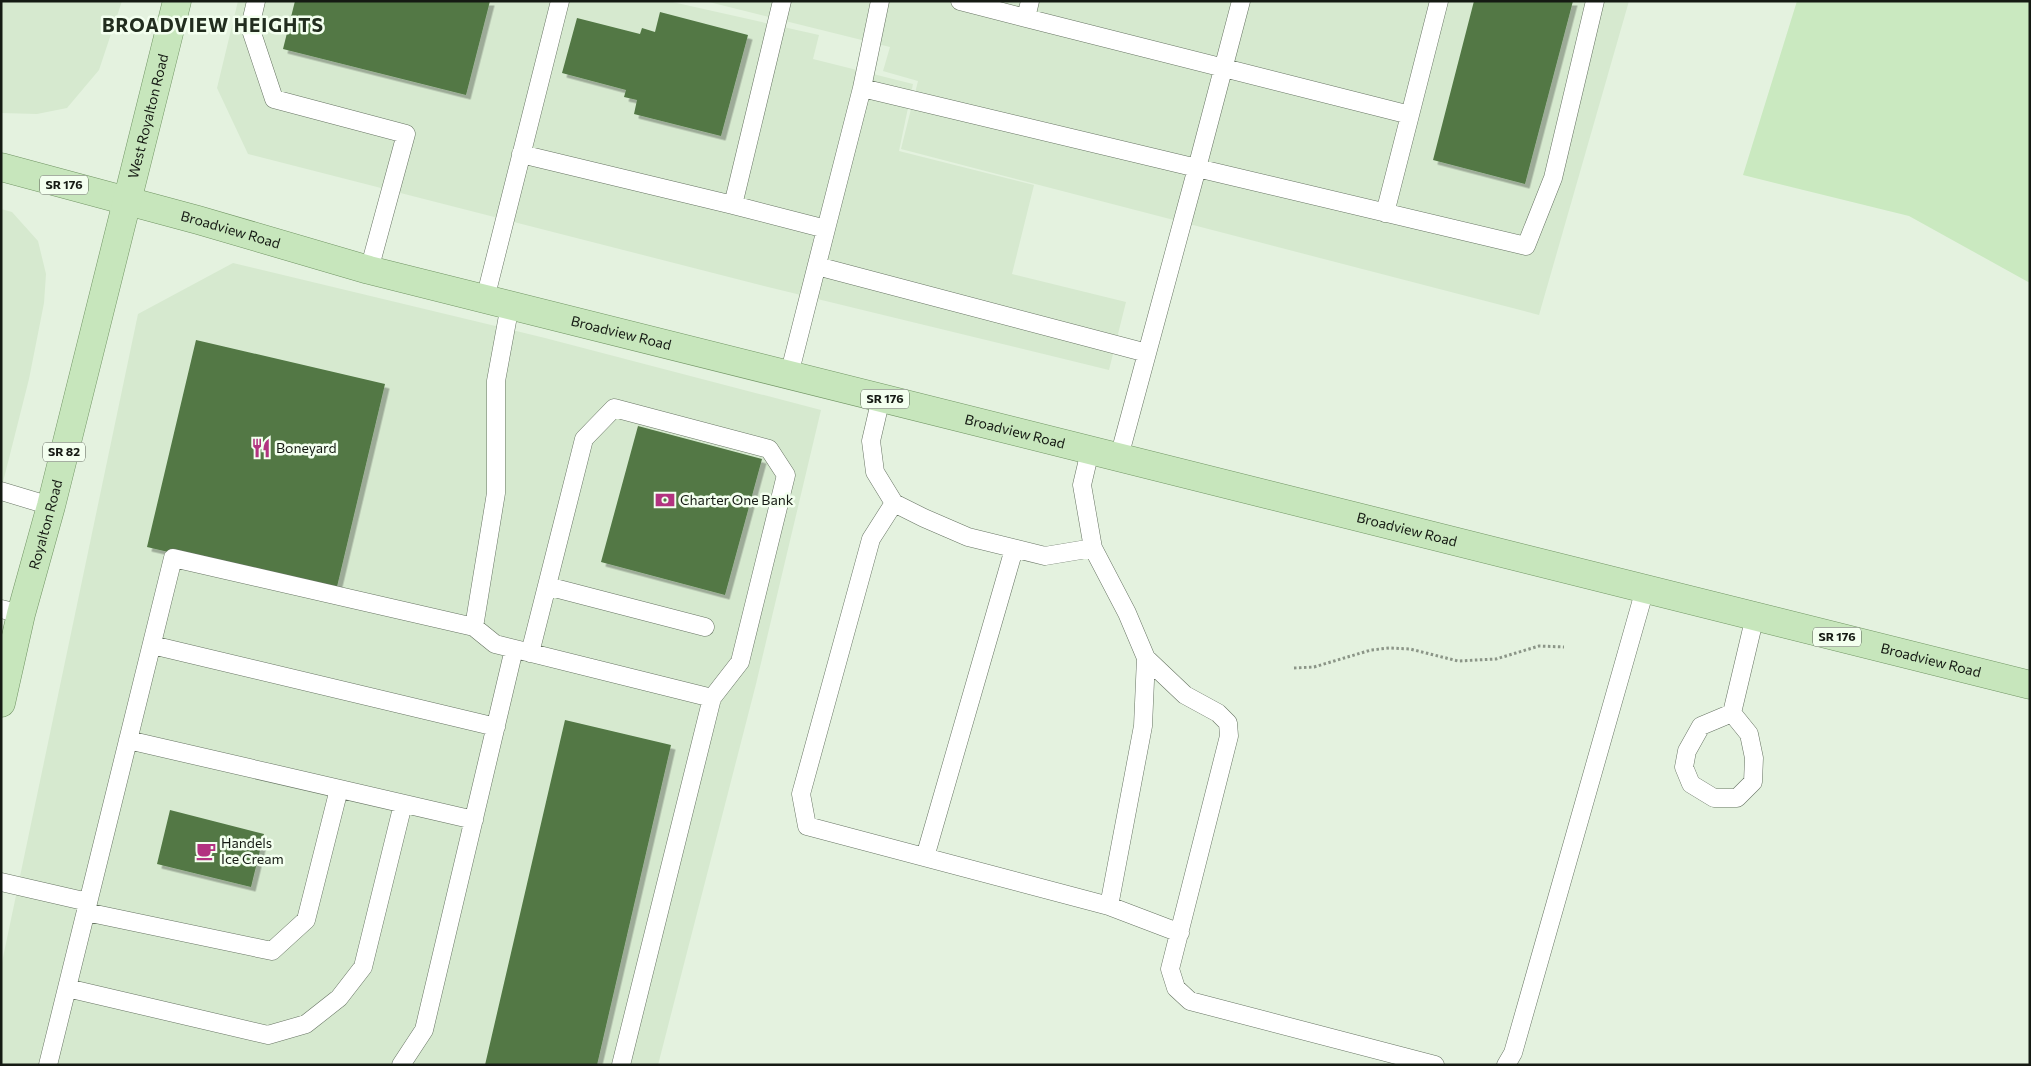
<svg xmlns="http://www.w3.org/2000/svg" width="2031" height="1066" font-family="Commissioner,sans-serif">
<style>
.built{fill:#d6e9cf}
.green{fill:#cae9c0}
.building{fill:#527845;filter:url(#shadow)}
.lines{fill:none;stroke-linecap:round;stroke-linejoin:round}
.service-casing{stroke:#677463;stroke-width:19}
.primary-casing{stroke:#719464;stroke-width:29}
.path{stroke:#8b9587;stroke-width:3;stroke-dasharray:2.5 2.5;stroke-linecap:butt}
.service{stroke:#fff;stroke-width:18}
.primary{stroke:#c7e6bc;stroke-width:28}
.labels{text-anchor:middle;stroke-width:5;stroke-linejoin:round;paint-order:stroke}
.shield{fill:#f3ffef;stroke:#585f55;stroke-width:1}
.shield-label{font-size:12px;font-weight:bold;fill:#151a13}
.street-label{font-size:14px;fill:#151a13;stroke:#f3ffef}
.poi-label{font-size:14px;fill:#151a13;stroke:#f3ffef;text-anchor:start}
.district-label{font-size:19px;font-weight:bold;letter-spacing:1px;fill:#222d1f;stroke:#f3ffef}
</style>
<defs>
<filter id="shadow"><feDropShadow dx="4.5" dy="4.5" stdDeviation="0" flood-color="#0004"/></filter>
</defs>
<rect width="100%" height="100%" fill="#e4f2df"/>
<path class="built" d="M1 1H122L99 70 67 108 37 114 1 113Z
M238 1H668L819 35 813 59 913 84 899 151 1034 185 1012 274 1126 302 1109 370 768 287 248 154 217 88Z
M705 1H1629L1539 315 901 149 918 81 883 71 890 47Z
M1 209 12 212 38 241 46 274 44 303 29 379 1 490Z
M233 263 545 338 821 410 756 684 658 1065H1V967L138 314Z"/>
<path class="green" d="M1797 1H2030V283L1909 216 1743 175Z"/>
<path class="building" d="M295 1H490L466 95 283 49Z
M1474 1H1573L1525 184 1433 160Z
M660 12 748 35 721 136 634 114 637 100 624 97 626 90 562 73 577 18 640 34 642 28 655 32Z
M196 340 385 384 336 591 147 547Z
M638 426 762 459 725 595 601 562Z
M565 720 671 745 597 1065H485Z
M170 810 264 834 251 887 157 864Z"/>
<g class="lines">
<defs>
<path id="service" d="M256 1 250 27 274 99 406 134 369 270
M782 1 733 205 826 229 789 375
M960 1 1026 18
M1030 1 1026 18 1410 115 1385 213
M862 88 880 1
M1410 115 1439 1
M521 154 733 205
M826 229 862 88 1197 168 1241 1
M817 266 1147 353
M485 299 560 1
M510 305 496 381V493L474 627 495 644 712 698 621 1065
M881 398 871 441 875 472 894 503 924 518 968 537 1045 556 1093 548
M1090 451 1082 485 1093 548 1127 613 1146 658 1185 695 1218 713 1228 723 1229 736 1170 969 1176 988 1190 1001 1435 1065
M1119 457 1197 168 1526 246 1553 178 1595 1
M1 491 51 506
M894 503 871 539 801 794 807 826 1109 906 1180 933
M547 586 705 627
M1 609 21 614
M152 645 496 727
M530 653 584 439 614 408 769 449 786 475 740 662 712 698
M1732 713 1701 726 1687 751 1684 767 1691 784 1714 798H1737L1753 782 1754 758 1749 734 1732 713 1755 616
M128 740 474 820
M925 857 1014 549
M1 882 88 902
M1109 906 1143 726 1146 658
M86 912 272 951 306 920 339 789
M67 988 268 1035 306 1024 339 998 363 967 403 804
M48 1065 173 558 474 627
M401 1065 424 1030 514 649
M1506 1065 1513 1053 1645 589"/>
<g id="primary">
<path id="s1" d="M1 167 198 220 369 270 2030 685"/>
<path id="s2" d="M1 703 21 614 51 506 177 1"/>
</g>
</defs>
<use href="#service" class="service-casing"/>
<use href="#primary" class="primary-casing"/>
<path class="path" d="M1294 668 1314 667 1371 650 1389 648 1410 649 1458 661 1496 659 1539 646 1564 647"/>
<use href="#service" class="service"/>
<use href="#primary" class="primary"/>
</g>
<defs>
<symbol id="restaurant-bare" viewBox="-9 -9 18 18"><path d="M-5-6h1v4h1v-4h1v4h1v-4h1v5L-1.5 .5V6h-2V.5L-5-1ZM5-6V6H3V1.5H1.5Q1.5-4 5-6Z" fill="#b23380" stroke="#f3ffef" stroke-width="2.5" paint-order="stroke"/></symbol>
<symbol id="bank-bare" viewBox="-9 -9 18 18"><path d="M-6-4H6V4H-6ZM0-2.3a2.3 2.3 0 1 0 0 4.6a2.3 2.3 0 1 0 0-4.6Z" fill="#b23380" stroke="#f3ffef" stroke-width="2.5" paint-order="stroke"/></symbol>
<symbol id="cafe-bare" viewBox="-9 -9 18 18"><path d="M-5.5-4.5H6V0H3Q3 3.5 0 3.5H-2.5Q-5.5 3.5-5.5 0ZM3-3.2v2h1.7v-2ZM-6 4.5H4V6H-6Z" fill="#b23380" stroke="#f3ffef" stroke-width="2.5" paint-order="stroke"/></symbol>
</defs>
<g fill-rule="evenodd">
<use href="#restaurant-bare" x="247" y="434" width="28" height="28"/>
<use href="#bank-bare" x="651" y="486" width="28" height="28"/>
<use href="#cafe-bare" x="192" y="837" width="28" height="28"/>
</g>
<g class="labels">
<g class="shield">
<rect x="40" y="175.5" width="48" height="19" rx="4"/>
<rect x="861" y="389.5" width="48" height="19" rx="4"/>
<rect x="43" y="442.5" width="42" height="19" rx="4"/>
<rect x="1813" y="627.5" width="48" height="19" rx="4"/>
</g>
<g class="shield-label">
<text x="64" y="189">SR 176</text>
<text x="885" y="403">SR 176</text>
<text x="64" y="456">SR 82</text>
<text x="1837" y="641">SR 176</text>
</g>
<g class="street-label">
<text dy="5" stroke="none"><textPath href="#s2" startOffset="605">West Royalton Road</textPath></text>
<text dy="5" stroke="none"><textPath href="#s1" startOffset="238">Broadview Road</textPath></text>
<text dy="5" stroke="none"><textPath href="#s1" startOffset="642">Broadview Road</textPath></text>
<text dy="5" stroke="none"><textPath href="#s1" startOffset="1048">Broadview Road</textPath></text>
<text dy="5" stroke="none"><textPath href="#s2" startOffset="184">Royalton Road</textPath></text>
<text dy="5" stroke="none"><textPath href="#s1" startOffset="1452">Broadview Road</textPath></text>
<text dy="5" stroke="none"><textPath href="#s1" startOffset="1992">Broadview Road</textPath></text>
</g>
<g class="poi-label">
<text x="276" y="453">Boneyard</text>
<text x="680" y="505">Charter One Bank</text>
<text x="221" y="848">Handels<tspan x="221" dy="16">Ice Cream</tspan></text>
</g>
<g class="district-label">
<text x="213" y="32">BROADVIEW HEIGHTS</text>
</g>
</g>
<rect width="2031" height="1066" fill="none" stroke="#151a13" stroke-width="5"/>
</svg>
